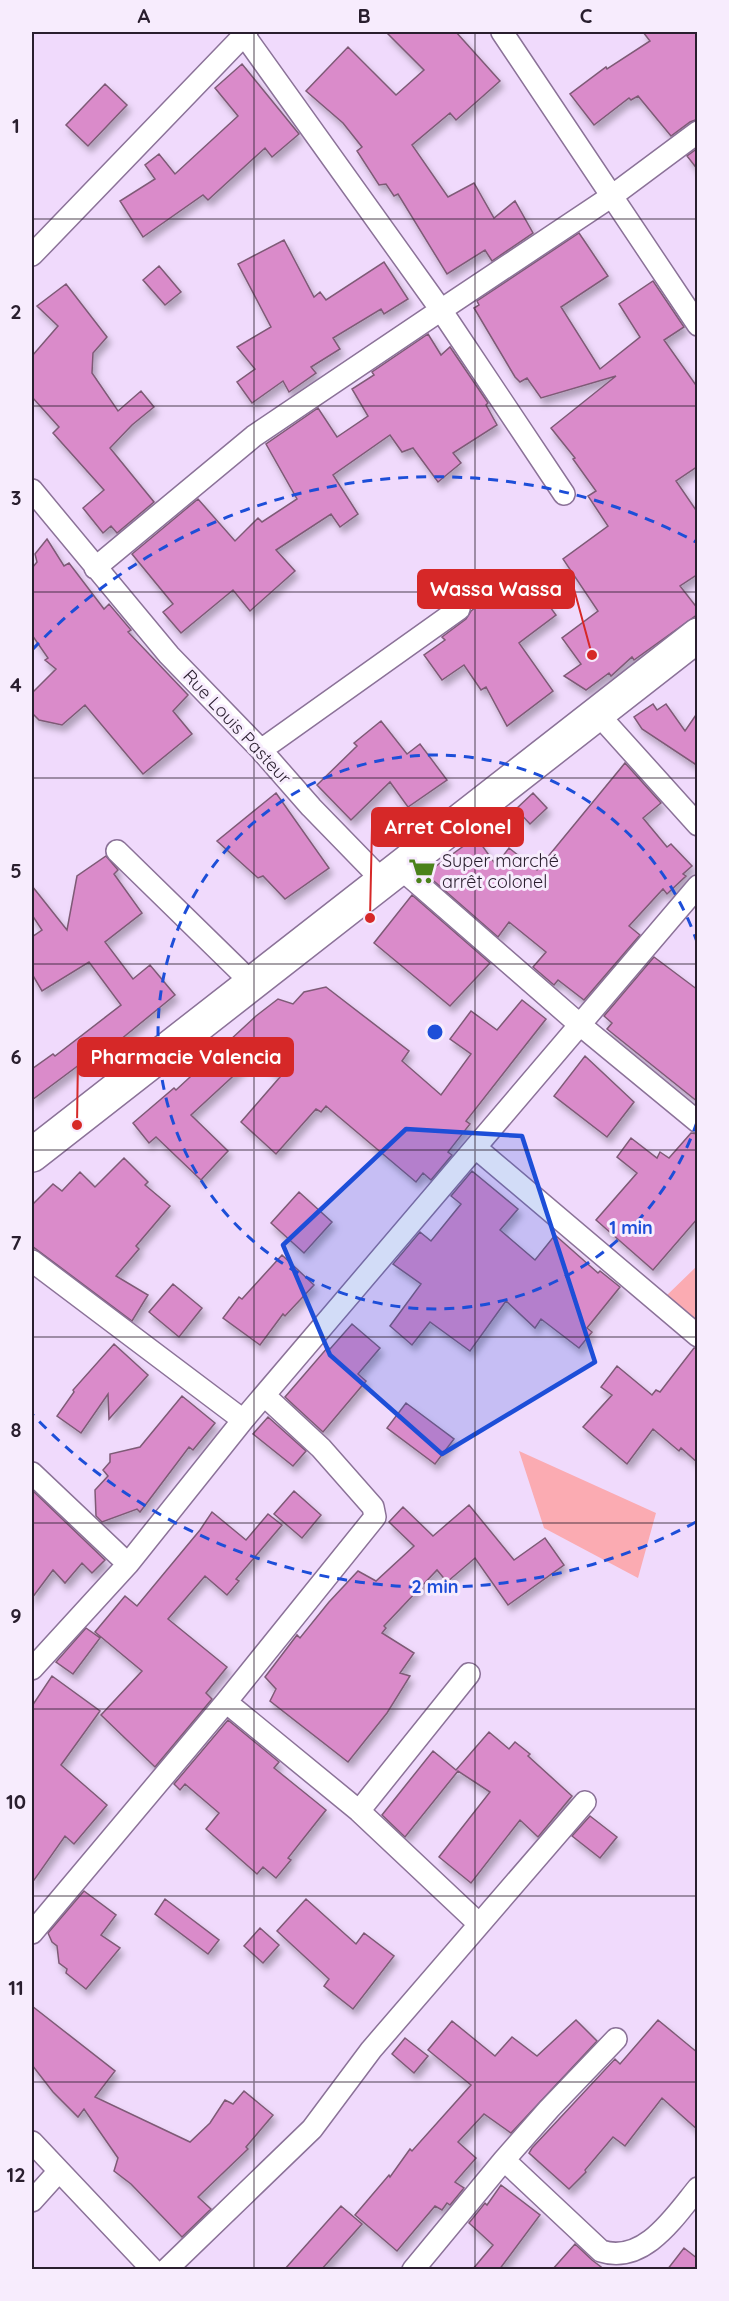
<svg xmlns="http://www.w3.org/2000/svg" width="729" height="2301" font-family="Quicksand,sans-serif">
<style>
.green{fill:#fbabb2}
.building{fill:#da8bca;stroke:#7e5a76;stroke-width:1.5;filter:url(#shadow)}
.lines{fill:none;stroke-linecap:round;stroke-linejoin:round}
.street-casing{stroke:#8b7298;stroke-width:24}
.highway-casing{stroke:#8b7298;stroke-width:36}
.street{stroke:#fff;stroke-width:21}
.highway{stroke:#fff;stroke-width:33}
.marked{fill:#1d4ed8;fill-opacity:0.2;stroke:#1d4ed8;stroke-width:4.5;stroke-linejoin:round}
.grid{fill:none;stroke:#291e2e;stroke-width:1.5;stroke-opacity:0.55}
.ring{fill:none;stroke:#1d4ed8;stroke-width:3;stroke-dasharray:10 8}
.labels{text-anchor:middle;stroke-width:6;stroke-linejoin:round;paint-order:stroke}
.street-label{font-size:18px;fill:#291e2e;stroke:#f7ecfd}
.poi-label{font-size:18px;fill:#291e2e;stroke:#f7ecfd;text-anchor:start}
.centre{fill:#1d4ed8;stroke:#f7ecfd;stroke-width:3}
.ring-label{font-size:18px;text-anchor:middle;font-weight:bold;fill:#1d4ed8;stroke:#f7ecfd;stroke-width:6;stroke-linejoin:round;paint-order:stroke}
.leader{fill:none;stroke:#d62828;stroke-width:2}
.callout-dot{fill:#d62828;stroke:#f7ecfd;stroke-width:2}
.callout{fill:#d62828;stroke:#d62828;stroke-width:2}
.callout-label{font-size:20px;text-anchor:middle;font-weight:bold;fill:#fff}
.neatline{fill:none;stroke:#291e2e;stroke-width:2}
.grid-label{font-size:20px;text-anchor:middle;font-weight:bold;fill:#291e2e}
</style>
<defs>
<filter id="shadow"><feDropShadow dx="3.5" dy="6" stdDeviation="3" flood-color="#0004"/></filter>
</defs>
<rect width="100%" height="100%" fill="#f0dafc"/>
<path class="green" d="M697 1266V1330L663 1299Z
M519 1451 656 1513 638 1578 544 1528Z"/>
<path class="building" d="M386 32H456L500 81 456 120 450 113 412 145 448 197 474 183 494 218 515 201 533 233 492 261 485 250 447 274 398 194 394 196 386 184 379 185 357 151 362 147 343 123 306 91 348 47 396 95 424 70Z
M643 32H698V119L690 122 671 136 638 96 631 100 629 98 594 125 570 94 606 67 607 69 650 41Z
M242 64 299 134 272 157 265 148 208 200 203 195 143 237 120 201 155 179 145 165 159 154 175 174 238 116 215 88Z
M105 84 127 105 88 146 66 125Z
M698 148V170L687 156Z
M579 233 608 276 561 307 600 369 640 337 619 304 653 281 684 327 664 340 698 388V466L676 481 698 513V574L680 586 698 609V614L634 660 632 657 611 676 609 673 586 690 564 676 581 664 562 638 598 611 563 559 608 526 588 496 596 491 573 459 575 458 551 428 616 376 541 398 527 378 520 382 515 377 474 308 479 305 477 301Z
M284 240 314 297 320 292 326 300 384 262 408 299 384 314 381 309 333 338 340 349 311 367 316 373 289 392 283 381 252 403 237 382 255 369 237 347 271 327 238 264Z
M159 266 181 292 165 305 143 280Z
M66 284 107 337 93 353 92 373 118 411 141 391 154 407 132 425 110 448 154 502 117 533 111 526 103 533 83 508 104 490 53 433 59 427 32 397V356L58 326 37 306Z
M428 334 441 355 450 347 488 403 486 405 497 425 453 453 461 463 438 482 413 448 402 452 390 435 333 475 358 514 340 527 331 514 276 550 295 571 250 611 233 590 181 633 163 612 173 604 132 554 198 499 235 541 258 518 262 522 297 499 266 444 318 408 337 437 368 416 352 389 374 375 372 372Z
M47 539 64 566 69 563 104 609 109 604 131 630 128 632 188 695 173 711 192 734 143 774 85 705 62 725 39 720 32 713V693L56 669 45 660 48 658 32 635V568L37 562 35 554Z
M531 581 556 615 519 643 553 691 507 726 486 687 481 690 464 665 442 680 424 655 445 640 442 637 466 619 471 611 492 595 499 605Z
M653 704 657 710 666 704 685 731 698 712V766L642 729 634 717Z
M381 721 407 754 420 744 447 780 408 807 390 782 351 820 317 785 357 746 354 743Z
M625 763 661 803 643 818 667 847 671 844 692 866 683 874 686 876 667 894 663 889 629 926 640 935 584 1000 558 980 554 985 533 967 546 952 509 922 498 937 427 875 432 869 476 837 496 865 509 848 537 870Z
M276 793 329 868 285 899 263 876 258 878 217 841Z
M533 793 547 808 530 824 516 809Z
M106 856 118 870 114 874 142 913 105 942 133 979 150 965 175 995 87 1067 83 1062 32 1100V1069L53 1054 55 1056 121 1005 89 962 42 991 32 974V937L42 930 32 915V886L67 930 77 876Z
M412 895 490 963 450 1006 374 943Z
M654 957 698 990V1102L607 1029 612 1023 604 1016Z
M326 987 409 1051 402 1061 441 1095 471 1054 450 1039 471 1011 497 1030 522 1000 546 1019 466 1121 470 1124 448 1152 452 1155 431 1180 423 1173 416 1182 326 1106 321 1112 316 1109 276 1154 241 1122 280 1077 255 1056 191 1115 228 1151 201 1180 156 1137 149 1143 133 1123 174 1088 176 1090 256 1016 278 999 293 1004 304 992Z
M585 1056 634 1102 607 1137 554 1096Z
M691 1133 698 1134V1218L653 1270 596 1220 637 1173 617 1157 631 1138 657 1158 660 1152 669 1158Z
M124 1158 148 1182 145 1185 170 1206 136 1246 139 1249 116 1276 148 1295 132 1321 32 1246V1205L53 1184 62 1191 80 1172 95 1187Z
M472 1171 518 1209 500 1230 535 1260 555 1235 598 1273 600 1271 620 1287 587 1328 592 1332 579 1348 541 1319 535 1328 506 1301 470 1351 430 1322 412 1345 390 1326 421 1284 393 1264 420 1232 431 1241 461 1204 451 1196Z
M299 1192 332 1222 304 1253 271 1223Z
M282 1255 314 1285 285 1316 283 1314 260 1345 223 1318 239 1297 242 1299Z
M173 1284 202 1308 179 1337 149 1312Z
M352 1324 380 1348 358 1374 366 1381 323 1432 285 1397 328 1347 330 1349Z
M114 1344 148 1375 109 1419 108 1394 81 1433 57 1416 74 1392 73 1390Z
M694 1348H698V1463L681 1448 679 1451 653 1429 627 1464 583 1427 612 1395 601 1387 617 1366 652 1395 656 1390 660 1392Z
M182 1396 215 1423 193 1450 189 1447 140 1512 137 1509 102 1522 96 1516 95 1490 108 1476 103 1470 110 1462V1454L140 1447Z
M406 1403 454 1439 435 1464 387 1428Z
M268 1417 306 1451 293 1466 253 1434Z
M32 1490 105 1560 92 1573 82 1563 65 1583 53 1570 32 1598Z
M294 1491 321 1515 302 1538 274 1514Z
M469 1505 514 1560 545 1538 564 1565 508 1605 475 1558 447 1582 437 1570 384 1626 386 1628 382 1633 414 1653 400 1673 410 1676 387 1713 348 1762 270 1701 276 1689 265 1677 297 1635 300 1638 329 1602 358 1571 376 1581 414 1546 389 1522 403 1507 433 1536Z
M212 1512 246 1540 268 1514 282 1525 236 1579 239 1581 227 1595 205 1576 168 1619 227 1667 206 1693 212 1699 155 1767 101 1715 142 1671 95 1632 125 1596 137 1606 200 1530Z
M86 1628 100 1638 73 1674 56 1662Z
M52 1676 100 1711 61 1765 107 1805 74 1844 65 1836 32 1883V1706Z
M228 1720 279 1762 274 1768 326 1810 288 1858 291 1860 276 1878 263 1867 257 1874 206 1829 219 1813 185 1784 180 1790 174 1784Z
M489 1732 509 1749 515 1742 530 1754 528 1756 572 1796 538 1837 520 1820 471 1883 439 1857 490 1792 458 1771 405 1837 382 1815 433 1751 456 1770Z
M590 1816 617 1837 600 1858 572 1836Z
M84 1891 116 1915 101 1935 120 1948 86 1989 66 1973 67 1969 59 1963 57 1946 52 1942 48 1933Z
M165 1899 219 1940 208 1954 155 1914Z
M306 1899 356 1944 364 1933 394 1956 353 2009 324 1986 329 1979 277 1931Z
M260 1928 279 1945 263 1963 244 1946Z
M32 2006 115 2071 95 2097 190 2142 210 2123 225 2100 233 2104 244 2091 273 2115 246 2147 248 2149 198 2197 211 2209 182 2237 131 2184 114 2171 118 2158 84 2109 78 2117 53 2092 32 2065Z
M576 2020 597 2041 511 2133 484 2114 458 2142 476 2158 455 2182 464 2188 450 2205 447 2203 442 2210 435 2206 397 2251 355 2215 389 2175 390 2177 410 2149 412 2151 471 2085 428 2050 452 2021 495 2056 512 2037 537 2056Z
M658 2020 698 2053V2130L662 2098 625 2146 613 2137 585 2170 586 2172 569 2189 529 2153 532 2148 615 2059 620 2064Z
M405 2038 428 2056 414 2073 392 2054Z
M501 2185 540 2215 499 2270H472L493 2245 469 2223 485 2203 487 2205Z
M341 2206 362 2224 321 2270H284Z
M575 2244 592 2260 605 2270H552Z
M684 2248 698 2259V2270H667Z"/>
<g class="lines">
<defs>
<path id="street" d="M502 32 698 325
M32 255 247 32
M32 490 169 655 261 750 311 807 383 881
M564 494 441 310 612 196 698 132
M95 568 254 436 441 310 242 32
M597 713 698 825
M261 750 459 609
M117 851 251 982
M400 868 579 1024 698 1122
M476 1148 698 1336
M32 1261 243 1420
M32 1473 128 1564
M32 1669 128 1564 243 1420 698 886
M226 1702 359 1811 478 1923
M359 1811 469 1674
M32 1933 226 1702 375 1517 373 1507 321 1448 265 1396
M32 2142 153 2270
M504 2160 601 2251C644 2265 675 2216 698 2188
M32 2201 59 2171
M166 2270 312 2129 371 2050 585 1802
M413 2270 504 2160 549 2109 616 2039"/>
<path id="highway" d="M32 1155 698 635"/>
</defs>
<use href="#street" class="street-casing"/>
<use href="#highway" class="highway-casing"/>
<use href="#street" class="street"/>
<use href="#highway" class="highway"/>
</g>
<path class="marked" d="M406 1129 522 1136 595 1362 442 1454 330 1355 283 1245Z"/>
<path class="grid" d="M254 32V2270M475 32V2270M32 219H698M32 406H698M32 592H698M32 778H698M32 964H698M32 1150H698M32 1337H698M32 1523H698M32 1709H698M32 1896H698M32 2082H698"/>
<g class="ring">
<path d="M697 1122A277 277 0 1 1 697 942"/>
<path d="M696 1522A555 555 0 0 1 32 1414M32 650A555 555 0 0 1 696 542"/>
</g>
<defs>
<symbol id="supermarket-bare" viewBox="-9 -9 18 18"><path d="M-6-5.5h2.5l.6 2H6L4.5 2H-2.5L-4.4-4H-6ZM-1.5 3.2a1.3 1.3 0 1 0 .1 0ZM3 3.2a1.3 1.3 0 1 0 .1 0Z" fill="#4b821b" stroke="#f7ecfd" stroke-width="2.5" paint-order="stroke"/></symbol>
</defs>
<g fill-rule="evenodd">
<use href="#supermarket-bare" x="403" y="852" width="38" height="38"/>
</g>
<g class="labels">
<g class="street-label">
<text transform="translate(237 727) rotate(47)" y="6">Rue Louis Pasteur</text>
</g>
<g class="poi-label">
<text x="442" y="867">Super marché<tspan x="442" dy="21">arrêt colonel</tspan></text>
</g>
</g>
<circle cx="435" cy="1032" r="9" class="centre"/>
<g class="ring-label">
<text x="631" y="1234">1 min</text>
<text x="435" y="1593">2 min</text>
</g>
<path class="leader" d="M592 655L574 589M370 918L372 827M77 1125L78 1057"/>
<g class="callout-dot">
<circle cx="592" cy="655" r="6"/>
<circle cx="370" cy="918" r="6"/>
<circle cx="77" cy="1125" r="6"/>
</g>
<g class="callout">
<rect x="418" y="570" width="156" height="38" rx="6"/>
<rect x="372" y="808" width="151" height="38" rx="6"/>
<rect x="78" y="1038" width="215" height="38" rx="6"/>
</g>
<g class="callout-label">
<text x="496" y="596">Wassa Wassa</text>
<text x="448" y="834">Arret Colonel</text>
<text x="186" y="1064">Pharmacie Valencia</text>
</g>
<rect width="729" height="2301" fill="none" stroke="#f7ecfd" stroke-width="66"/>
<rect x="33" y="33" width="663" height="2235" class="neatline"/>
<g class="grid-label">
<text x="144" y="23">A</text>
<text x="364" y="23">B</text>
<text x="586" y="23">C</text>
<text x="16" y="133">1</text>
<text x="16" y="319">2</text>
<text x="16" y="505">3</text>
<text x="16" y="692">4</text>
<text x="16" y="878">5</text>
<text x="16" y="1064">6</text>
<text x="16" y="1250">7</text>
<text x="16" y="1437">8</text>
<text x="16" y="1623">9</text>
<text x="16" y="1809">10</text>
<text x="16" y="1995">11</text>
<text x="16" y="2182">12</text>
</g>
</svg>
